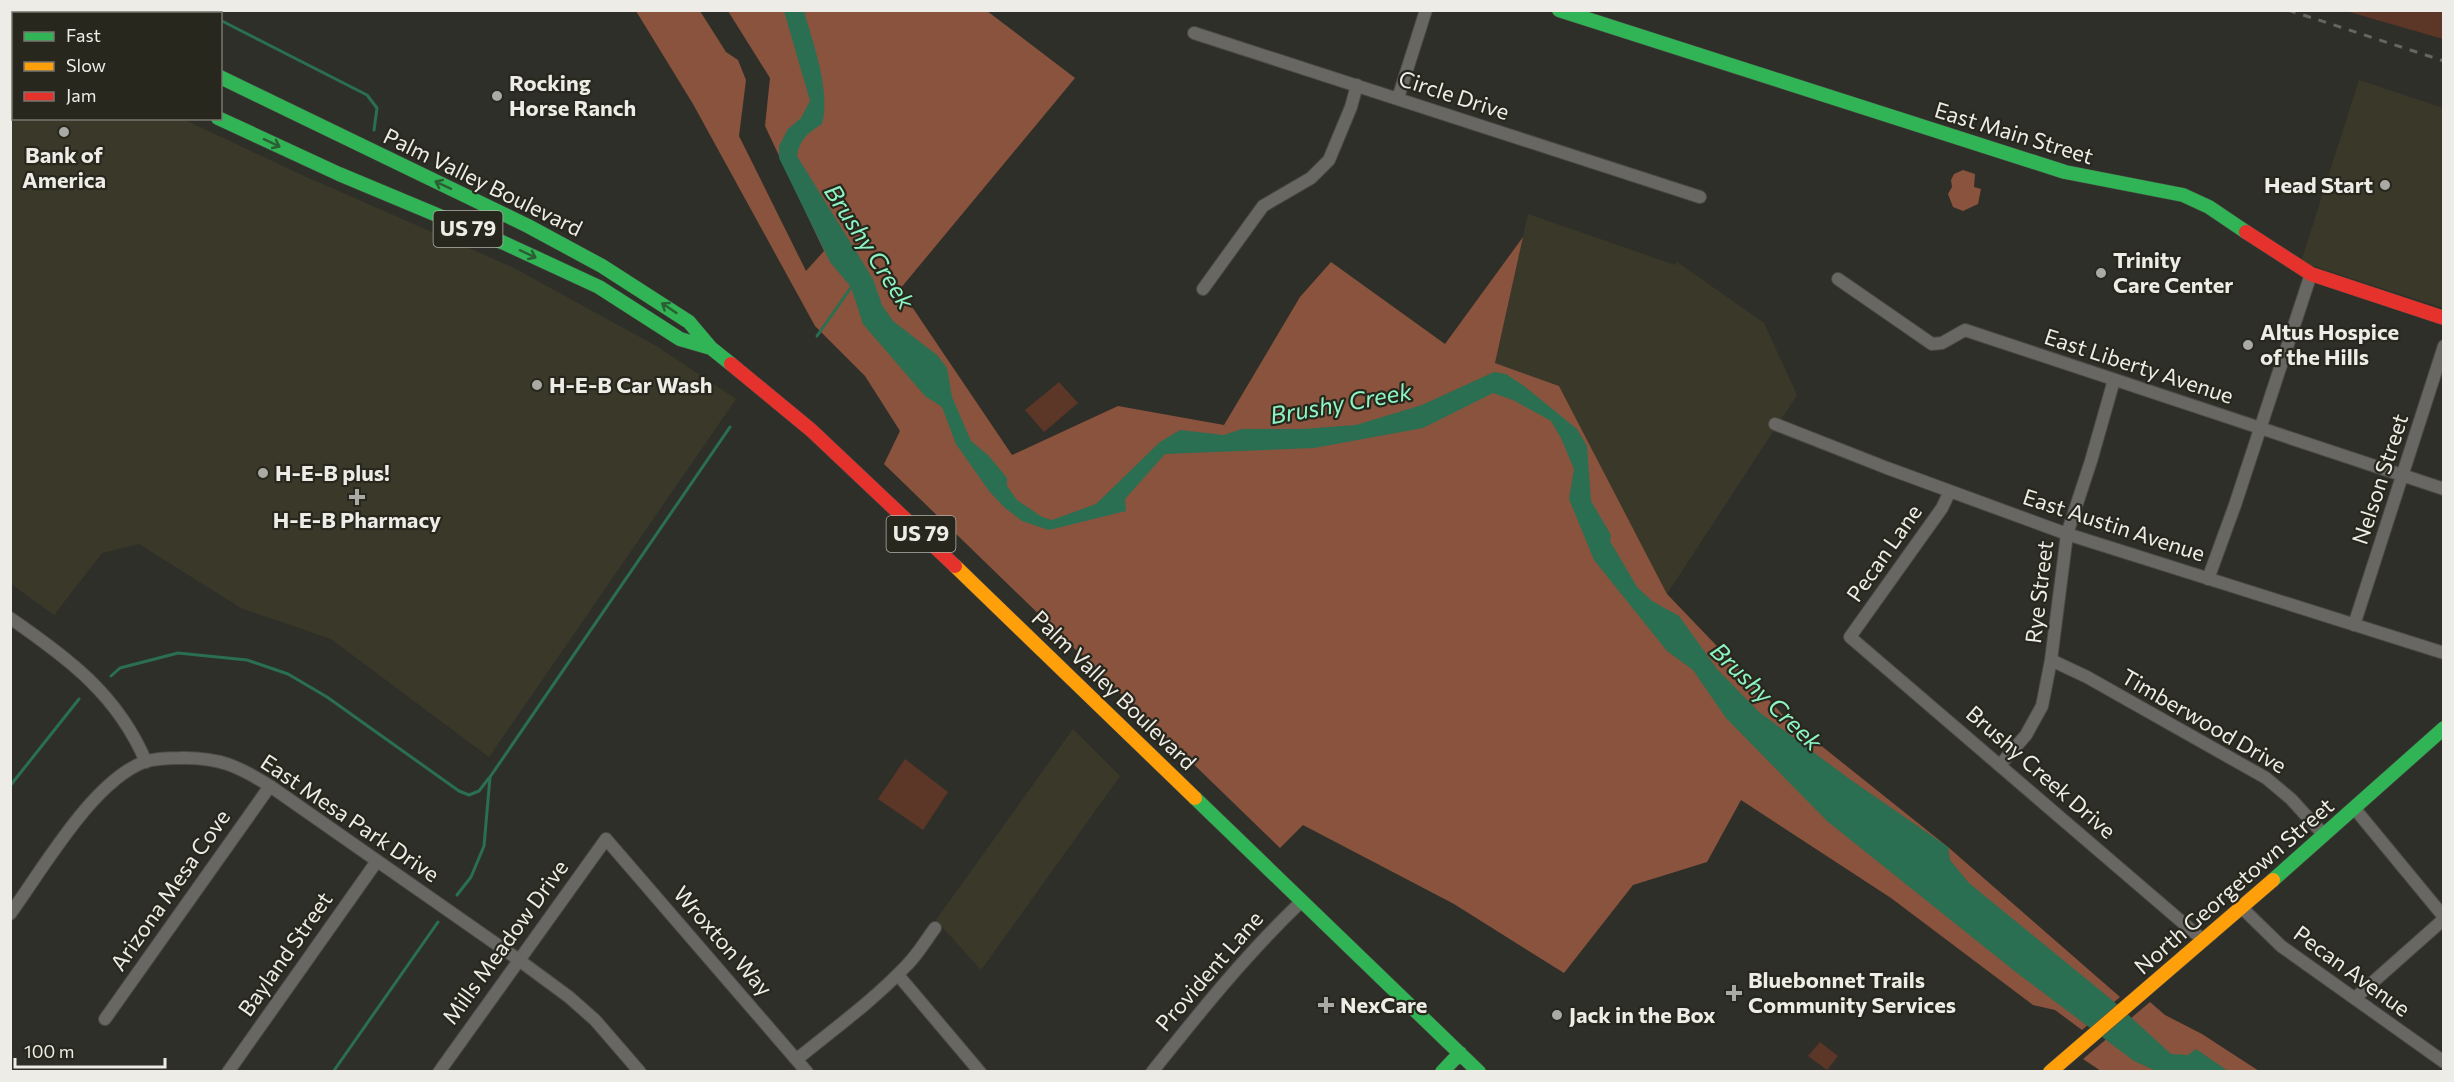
<svg xmlns="http://www.w3.org/2000/svg" width="2454" height="1082" font-family="Commissioner,sans-serif">
<style>
.built{fill:#3a3929}
.green{fill:#5c3626}
.forest{fill:#89533d}
.water{fill:#2a6f52}
.lines{fill:none;stroke-linecap:round;stroke-linejoin:round}
.stream{stroke:#2a6f52;stroke-width:3}
.street-casing{stroke:#4a4a45;stroke-width:14}
.fast-casing{stroke:#4a4a45;stroke-width:15}
.slow-casing{stroke:#4a4a45;stroke-width:15}
.jam-casing{stroke:#4a4a45;stroke-width:15}
.street{stroke:#686763;stroke-width:12}
.fast{stroke:#30b455;stroke-width:14}
.slow{stroke:#ff9f0a;stroke-width:14}
.jam{stroke:#e5322d;stroke-width:14}
.rail{stroke:#666660;stroke-width:3;stroke-dasharray:8 8;stroke-linecap:butt}
.oneway{stroke:#2b5f33}
.poi-dot{fill:#aaaaa4;stroke:#28271d;stroke-width:2}
.labels{text-anchor:middle;stroke-width:4.5;stroke-linejoin:round;paint-order:stroke}
.shield{fill:#28271d;stroke:#b2b1aa;stroke-width:1.5}
.shield-label{font-size:21px;font-weight:bold;fill:#edece6}
.poi-label{font-size:22px;font-weight:bold;fill:#edece6;stroke:#28271d;text-anchor:start}
.street-label{font-size:22px;fill:#edece6;stroke:#28271d}
.water-label{font-size:24px;font-style:italic;fill:#8cf5c4;stroke:#28271d}
</style>
<rect width="100%" height="100%" fill="#2f2f29"/>
<path class="built" d="M2359 80 2443 108V308L2301 262Z
M14 118 183 119 304 176 512 267 658 347 736 399 489 757 331 639 241 608 139 544 102 553 54 615 11 584 10 123Z
M1528 214 1675 265 1677 262 1764 323 1797 395 1667 594 1559 386 1495 363Z
M1073 729 1120 776 981 970 936 920Z"/>
<path class="green" d="M2346 11H2443V39Z
M1059 382 1078 403 1044 432 1025 410Z
M905 759 948 792 923 830 878 799Z
M1820 1042 1838 1056 1827 1070 1808 1056Z"/>
<path class="forest" d="M636 11H700L726 52 738 60 746 80 739 136 806 271 824 251 765 126 770 78 728 11H987L1075 78 900 289 1012 455 1118 406 1224 425 1300 297 1331 262 1445 344 1523 237 1495 363 1559 386 1667 594 1784 716 1948 847 2120 997 2082 1030 2055 1010 2033 1005 1891 898 1741 800 1707 862 1633 885 1564 973 1454 904 1303 825 1280 848 884 464 900 431 865 376 815 326 693 104Z
M1963 170 1975 174 1974 187 1981 189 1978 204 1963 211 1953 207 1948 194 1952 187 1951 180 1954 174Z
M2150 1002 2165 1015 2202 1034 2259 1071H2101L2083 1059Z"/>
<path class="water" d="M784 11H804C813 44 831 90 822 124 808 133 800 139 797 156L873 279 882 305 893 321 937 355 947 368 952 397 971 441 989 456 1007 478V486L1017 500 1042 517 1052 520 1096 504 1160 442 1180 430 1224 435 1242 429H1302L1356 425 1422 405 1494 372 1506 374 1524 386 1577 429 1587 446 1591 501 1611 535 1610 541 1637 587 1652 601 1679 616 1717 669 1759 712 1851 780 1948 847 1950 860 1969 883 2112 1000 2171 1054 2188 1055 2196 1049 2228 1071H2156L2134 1061 2017 973 1827 821 1726 718 1693 670 1667 651 1594 560 1569 499 1574 469 1561 438 1551 421 1513 400 1493 393 1423 428 1314 448 1165 454 1125 499 1126 511 1049 530 1022 521 1004 507 989 491 956 444 942 407 925 396 863 324 851 287 830 262 779 158V146L788 129 801 118 810 101Z"/>
<g class="lines">
<path class="stream" d="M208 10 209 14
M220 20 367 95 377 108 374 130
M817 336 852 286
M111 676 120 668 178 653 247 660 288 674 327 697 459 791 469 795 479 791 489 778
M10 786 79 699
M457 895 471 877 484 846 490 777 730 427
M333 1072 438 922"/>
<defs>
<path id="street" d="M1194 33 1700 197
M1398 98 1426 10
M1838 279 1932 344 1942 343 1965 330 2444 489
M1203 289 1263 206 1311 178 1329 160 1351 107 1357 85
M1775 424 1887 468 2067 534 2444 653
M1950 491 1942 508 1850 637 2203 940
M2208 579 2235 505 2311 274
M10 618C68 658 118 695 146 762
M2354 625 2444 346
M2051 660 2087 677 2266 778 2291 799 2324 835
M2000 765 2026 735 2042 706 2051 660 2067 534 2091 461 2114 380
M2355 809 2444 917
M2241 907 2281 946 2444 1062
M10 914C43 869 92 782 144 762 156 758 169 758 180 758 219 757 238 766 270 786L512 955 569 997 595 1020 640 1072
M898 975 980 1072
M2355 998 2444 919
M105 1019 270 786
M797 1059C834 1029 874 1000 907 965 918 954 926 940 935 928
M228 1072 377 861
M439 1072 606 839 807 1072
M1152 1072C1199 1013 1247 953 1302 901"/>
<path id="fast" d="M89 10 95 14
M1559 10 2065 172 2183 195 2209 207 2246 232
M24 14 26 10
M52 14 54 10
M10 36 14 31
M220 77 528 226 602 266 689 322 711 348 731 364
M10 87 14 82
M218 118 339 174 504 243 599 287 680 339 711 348
M1195 798 1479 1072
M2273 880 2444 728
M1442 1072 1460 1053"/>
<path id="slow" d="M955 566 1195 798
M2050 1072 2273 880"/>
<path id="jam" d="M10 18 14 19
M2246 232 2311 274 2444 318
M731 364 811 430 955 566"/>
</defs>
<use href="#street" class="street-casing"/>
<use href="#fast" class="fast-casing"/>
<use href="#slow" class="slow-casing"/>
<use href="#jam" class="jam-casing"/>
<use href="#street" class="street"/>
<use href="#fast" class="fast"/>
<use href="#slow" class="slow"/>
<use href="#jam" class="jam"/>
<path class="rail" d="M2288 10 2444 61"/>
</g>
<defs><path id="oneway-shaft" d="M-6 0H5M1.5-3L5.5 0L1.5 3" fill="none" stroke-width="1.6" stroke-linecap="round" stroke-linejoin="round" transform="scale(1.5)"/></defs>
<g class="oneway">
<use href="#oneway-shaft" transform="translate(272 143) rotate(25)"/>
<use href="#oneway-shaft" transform="translate(443 185) rotate(-155)"/>
<use href="#oneway-shaft" transform="translate(528 254) rotate(25)"/>
<use href="#oneway-shaft" transform="translate(669 308) rotate(-146)"/>
</g>
<g class="poi-dot">
<circle cx="497" cy="96" r="6"/>
<circle cx="64" cy="132" r="6"/>
<circle cx="2385" cy="185" r="6"/>
<circle cx="2101" cy="273" r="6"/>
<circle cx="2248" cy="345" r="6"/>
<circle cx="537" cy="385" r="6"/>
<circle cx="263" cy="473" r="6"/>
<path d="M354 488h6v6h6v6h-6v6h-6v-6h-6v-6h6z"/>
<path d="M1731 984h6v6h6v6h-6v6h-6v-6h-6v-6h6z"/>
<path d="M1323 996h6v6h6v6h-6v6h-6v-6h-6v-6h6z"/>
<circle cx="1557" cy="1015" r="6"/>
</g>
<g class="labels">
<g class="shield">
<rect x="433.5" y="211" width="69" height="36" rx="4.5"/>
<rect x="886.5" y="516" width="69" height="36" rx="4.5"/>
</g>
<g class="shield-label">
<text x="468" y="236">US 79</text>
<text x="921" y="541">US 79</text>
</g>
<g class="poi-label">
<text x="509" y="91">Rocking<tspan x="509" dy="25">Horse Ranch</tspan></text>
<text x="64" y="163" text-anchor="middle">Bank of<tspan x="64" dy="25">America</tspan></text>
<text x="2373" y="193" text-anchor="end">Head Start</text>
<text x="2113" y="268">Trinity<tspan x="2113" dy="25">Care Center</tspan></text>
<text x="2260" y="340">Altus Hospice<tspan x="2260" dy="25">of the Hills</tspan></text>
<text x="549" y="393">H-E-B Car Wash</text>
<text x="275" y="481">H-E-B plus!</text>
<text x="357" y="528" text-anchor="middle">H-E-B Pharmacy</text>
<text x="1748" y="988">Bluebonnet Trails<tspan x="1748" dy="25">Community Services</tspan></text>
<text x="1340" y="1013">NexCare</text>
<text x="1569" y="1023">Jack in the Box</text>
</g>
<g class="street-label">
<text transform="translate(1454 95) rotate(18)" y="8">Circle Drive</text>
<text transform="translate(2014 133) rotate(17)" y="8">East Main Street</text>
<text transform="translate(483 182) rotate(26)" y="8">Palm Valley Boulevard</text>
<text transform="translate(2139 366) rotate(18)" y="8">East Liberty Avenue</text>
<text transform="translate(2380 479) rotate(-72)" y="8">Nelson Street</text>
<text transform="translate(2114 525) rotate(18)" y="8">East Austin Avenue</text>
<text transform="translate(1884 553) rotate(-55)" y="8">Pecan Lane</text>
<text transform="translate(2039 592) rotate(-83)" y="8">Rye Street</text>
<text transform="translate(1114 690) rotate(44)" y="8">Palm Valley Boulevard</text>
<text transform="translate(2204 721) rotate(30)" y="8">Timberwood Drive</text>
<text transform="translate(2041 772) rotate(41)" y="8">Brushy Creek Drive</text>
<text transform="translate(350 818) rotate(34)" y="8">East Mesa Park Drive</text>
<text transform="translate(2234 886) rotate(-41)" y="8">North Georgetown Street</text>
<text transform="translate(170 890) rotate(-55)" y="8">Arizona Mesa Cove</text>
<text transform="translate(723 941) rotate(49)" y="8">Wroxton Way</text>
<text transform="translate(505 942) rotate(-54)" y="8">Mills Meadow Drive</text>
<text transform="translate(285 954) rotate(-55)" y="8">Bayland Street</text>
<text transform="translate(1209 971) rotate(-49)" y="8">Provident Lane</text>
<text transform="translate(2352 971) rotate(36)" y="8">Pecan Avenue</text>
</g>
<g class="water-label">
<text transform="translate(869 247) rotate(57)" y="8">Brushy Creek</text>
<text transform="translate(1341 404) rotate(-10)" y="8">Brushy Creek</text>
<text transform="translate(1766 697) rotate(44)" y="8">Brushy Creek</text>
</g>
</g>
<rect width="2454" height="1082" fill="none" stroke="#edece6" stroke-width="24"/>
<rect x="12" y="12" width="210" height="108" fill="#28271d" stroke="#77766d" stroke-width="1.5"/>
<rect x="24" y="32" width="30" height="9" fill="#30b455" stroke="#77766d" stroke-width="1.5"/>
<text x="66" y="42" font-size="18" fill="#edece6">Fast</text>
<rect x="24" y="62" width="30" height="9" fill="#ff9f0a" stroke="#77766d" stroke-width="1.5"/>
<text x="66" y="72" font-size="18" fill="#edece6">Slow</text>
<rect x="24" y="92" width="30" height="9" fill="#e5322d" stroke="#77766d" stroke-width="1.5"/>
<text x="66" y="102" font-size="18" fill="#edece6">Jam</text>
<path d="M15 1058v9h150v-9" fill="none" stroke="#edece6" stroke-width="3"/>
<text x="24" y="1058" font-size="18" fill="#edece6" stroke="#28271d" stroke-width="4.5" paint-order="stroke">100 m</text>
</svg>
